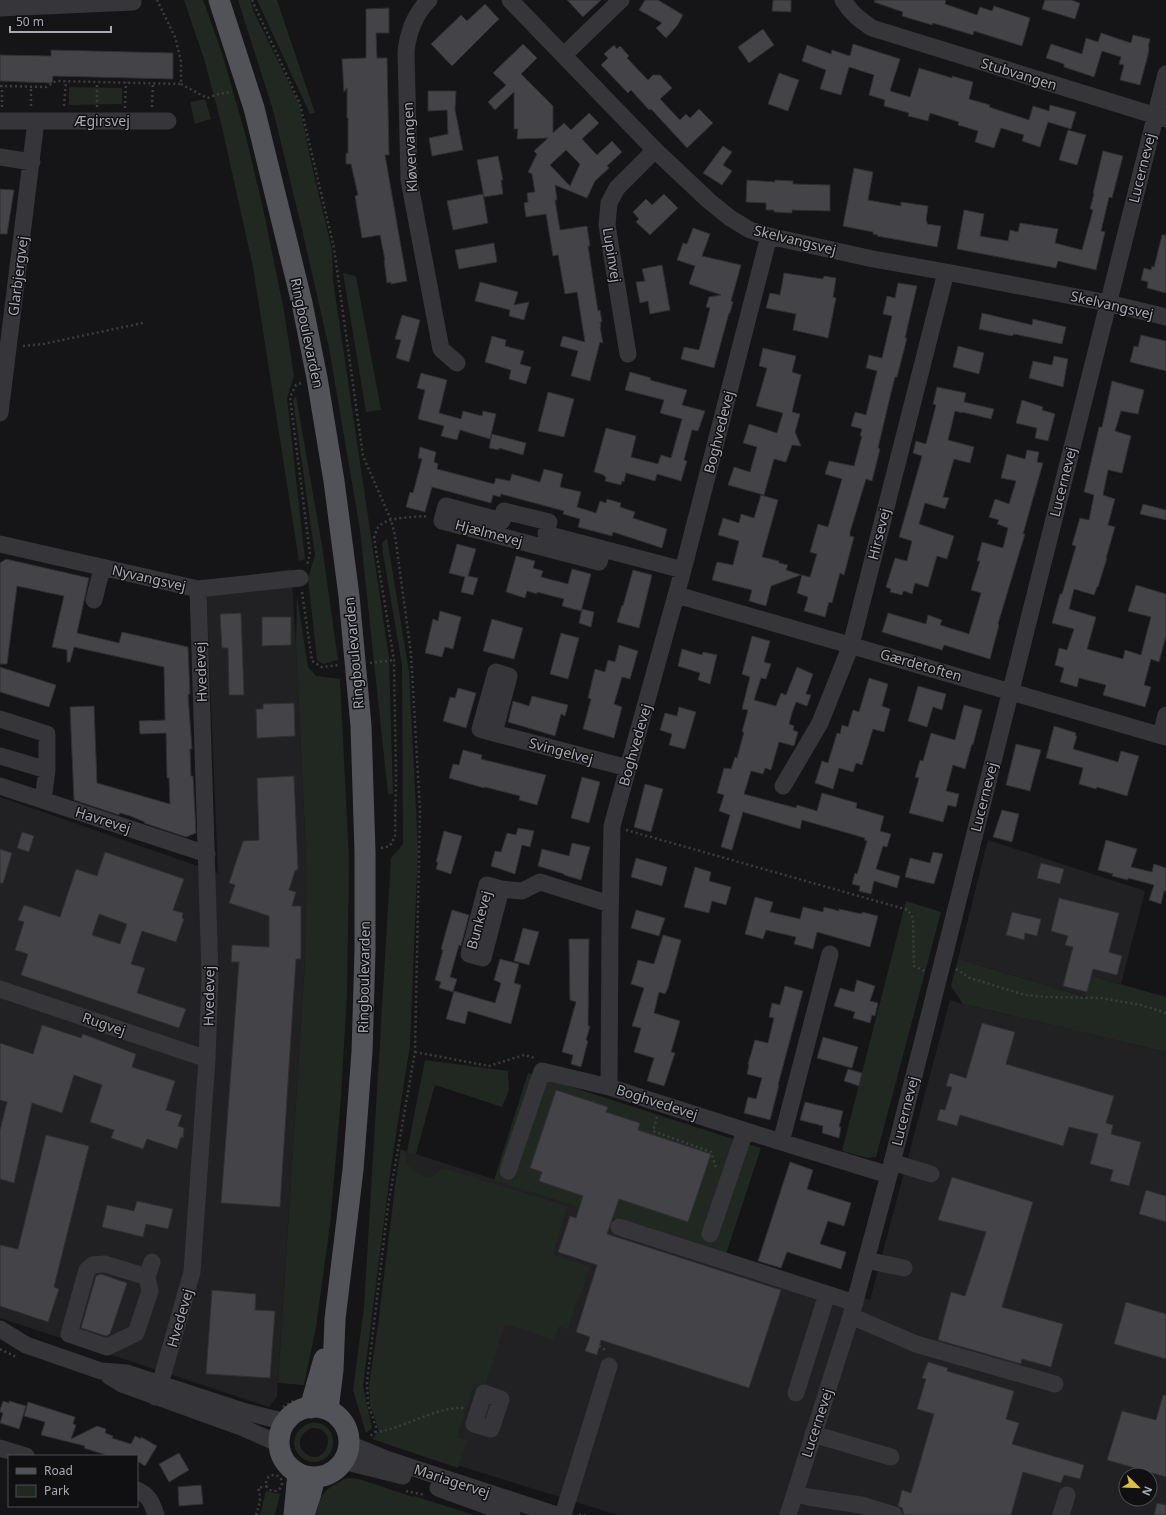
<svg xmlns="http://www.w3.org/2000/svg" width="1166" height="1515" font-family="'Noto Sans',sans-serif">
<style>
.built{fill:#212023;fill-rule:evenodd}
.green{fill:#212822;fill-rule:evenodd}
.building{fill:#444448;stroke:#2f2f31;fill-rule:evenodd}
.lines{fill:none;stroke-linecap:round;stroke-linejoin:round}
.path{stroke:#3c3d41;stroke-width:2.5;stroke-dasharray:2 3;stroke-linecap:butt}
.minor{stroke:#36363a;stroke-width:17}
.major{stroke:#525359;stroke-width:21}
.labels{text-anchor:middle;stroke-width:3;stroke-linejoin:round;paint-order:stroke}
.street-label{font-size:14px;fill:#a8aab4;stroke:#100f11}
</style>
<rect width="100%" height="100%" fill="#151416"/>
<path class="built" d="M291 569 296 646 306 852 305 961 277 1397 269 1407 0 1318V797L218 873 206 582Z
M988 840 1145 891 1121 984 1092 976 1086 997 958 959Z
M950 1000 963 1004 1166 1052V1515H618L379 1441 382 1431 372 1383 400 1149 870 1300ZM1126 1475H1150V1499H1126Z"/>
<path class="green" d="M184 0H203L222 53 246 137 263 208 284 311 294 376 287 398 305 559 299 561 253 267 222 127 205 62Z
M238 0H250L254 12 299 104 314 175 332 250 333 280 389 658 393 794H388L360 530 329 348 304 238 273 110Z
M257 0H277L315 113 310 114Z
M69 87 122 88V104L69 105Z
M205 99 211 119 195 124 190 102Z
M343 273 356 276 381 410 366 412Z
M296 396 322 546 338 660 323 664 317 660 308 578 315 555 293 400Z
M387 538 409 672 418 848 410 1045 392 1160 363 1386 372 1428 366 1433 353 1390 364 1307 391 858 403 844 402 665 383 553 382 543Z
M297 596 308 667 316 676 340 679 349 861 347 994 341 1098 330 1225 316 1327 304 1385 278 1383 305 961 306 852 296 646Z
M906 901 941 912 876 1157 867 1158 842 1151Z
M958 959 1085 997 1092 976 1166 997V1052L963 1004 951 986Z
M425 1060 508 1071 509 1090 502 1107 435 1085 416 1154 407 1152Z
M528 1073 761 1148 726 1254 494 1180Z
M401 1151H404L407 1164 417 1174 428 1177 435 1175 442 1168 567 1206 553 1254 590 1267 581 1295 579 1294 568 1329 559 1326 554 1340 505 1324 485 1386 474 1383 457 1437 467 1440 458 1468 372 1439 379 1431 370 1405 369 1385 378 1325 396 1179Z
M311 1423C339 1420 341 1461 314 1462 308 1462 302 1459 298 1454 289 1442 297 1426 311 1423ZM312 1428C342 1428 324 1470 305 1453 295 1444 301 1432 312 1428Z
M347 1478 359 1479 413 1497 414 1496 474 1515H316C322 1490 324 1490 347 1478Z
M266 1491 280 1494 275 1515H260Z"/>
<path class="building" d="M567 0H601L583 17Z
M645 0H658L683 15 677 26 666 38 656 28 662 23 639 10Z
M773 0H791V12L772 11Z
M875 0H946L945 4 977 15 980 7 992 11 994 6 1030 18 1022 46 974 31 973 35 933 23 932 25 902 16 903 12 874 2Z
M1045 0H1071L1080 3 1075 19 1042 9Z
M485 4 499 19 452 66 431 44 461 15 467 21Z
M389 8V33H376L377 58H387L389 155H385L407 281 391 284V282L387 283 384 260H385L380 235 362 238 355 196 358 195 351 164H346V153H348V118H347V88L344 92 342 59 366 58V9Z
M763 29 774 45 749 63 738 47Z
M1101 33 1131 43 1133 35 1150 39 1148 47H1149L1148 55 1140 85 1120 80 1124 65 1119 64 1121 57 1102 51 1094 77 1064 67V64L1046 58 1051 44 1082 54 1086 38 1098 42Z
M523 44 537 58 521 74 553 106V133L564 123 571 130 589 113 599 123 582 139 597 155 612 141 622 152 607 166 609 168 595 181 587 198 555 185 557 200H555L560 230 587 226 590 246H588L598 311 600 310 602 322H600L601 327H600L603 343 600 342 590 381 571 376 578 351 560 346 563 336 585 342 577 292 565 294 558 255 553 256 546 214 526 217 524 203 528 202 527 193 535 192 532 174 528 172 537 154 534 151 548 138 517 139 518 129H514V92L495 110 488 102 506 85 493 73ZM566 150 580 164 570 186 550 165Z
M853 44 900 59 890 91 910 97 919 68 952 78V76L973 82 969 99 990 105 989 107 1029 120 1033 106 1049 111 1050 105 1076 112 1071 129 1048 122 1040 147 1022 141 1024 135 1001 128 994 148 975 142 978 131 958 125 959 122 930 113 928 121 908 116 909 113 884 106 885 100 869 95 874 75 849 67 841 95 820 89 826 70 802 61 807 45 831 54 832 50 850 56Z
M614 45 617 49 620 46 629 56 627 58 648 80 653 75H660L672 88 660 99 680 120 686 114 690 118 699 109 713 123 687 148 651 109 649 110 631 90 628 93 601 65 608 58 604 54Z
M51 50 173 53V79L53 76 52 83 0 81V55L51 56Z
M779 73 799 80 788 111 768 104Z
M428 91H456L455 110 463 150 432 156 429 138 448 134 447 110 428 111Z
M1068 130 1086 135 1077 165 1059 160Z
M723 146 732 152 723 165 732 171 722 185 703 173Z
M1103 151 1123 156 1112 198 1109 197 1101 231 1105 232 1096 270 1058 261 1056 268 957 249 964 210 984 214 980 236 1008 241 1010 230 1018 232 1020 223 1058 229 1055 243 1082 250 1093 210 1090 209 1094 194 1093 193Z
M498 156 503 180H501L503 194 484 197 477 160Z
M854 168 873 172 868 200 901 206V202L928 206 926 221H927V224L941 226 937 247 877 236 878 235 873 234V232L843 226Z
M747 180 775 182V180L793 181V184L830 185V211L792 210V213L774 212V210H766V203L746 202Z
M0 189 14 190 7 234H0Z
M483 194 488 223 453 230 447 201Z
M664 194 678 208 650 235 636 222 639 219 633 212 646 199 652 205Z
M693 228 710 234 702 256 741 265 731 301 733 302 730 313H729L714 368 681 359 684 347 699 350 710 308 706 307 709 297 721 295 689 284 695 266 677 260 683 243 687 244Z
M1162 235H1166V293L1147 288 1148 282 1141 280 1144 268 1151 270 1152 266 1154 267Z
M494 243 497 262 459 269 455 250Z
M662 265 670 310 650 314 648 301 640 303 636 282 645 281 642 269Z
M784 273 823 279 824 276 836 278 833 297 836 298 828 338 793 330 796 314 766 308 770 293 780 295Z
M480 282 518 292 514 305 529 302 524 320 509 316 510 310 475 301Z
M898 283 917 286 905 338H907L897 377H895L890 397 878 448 880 449 872 481 866 479 850 532V536L854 537 844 575 840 573 832 603 829 602 825 617 804 611 808 597 797 593 802 575 810 577 817 554 810 552 818 524 828 527 842 479 825 474 829 461 854 466 862 436H860L862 429 851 426 855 412 866 415 877 371 866 368 869 355 882 358 892 316 883 314 887 296 895 298Z
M982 313 1032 325 1033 319 1066 327 1062 344 1014 334 1012 336 979 329Z
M402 315 420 320 409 362 396 358 401 340 395 339Z
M1141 335 1166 341V371L1130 362 1134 346 1138 347Z
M492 336 506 340 505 346 524 351 520 364 531 367 526 384 509 379 511 370 485 362Z
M958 346 984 353 979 374 953 367Z
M763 348 796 356 792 372 801 375 792 412 800 414 795 432 801 446 792 445 786 462 774 459 764 495 728 485 734 467 750 472 757 447 743 443 749 424 777 433 783 413 756 406 767 368 759 366Z
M1054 356 1068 359 1063 387 1029 378 1033 361 1052 365Z
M630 372 651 378 650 380 687 390 682 405 705 411 698 431 692 430 684 460 687 461 681 481 657 474 655 481 626 473 624 482 622 481 621 485 605 481 606 477 604 476V475L594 472 606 428 636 436 631 457 658 464 661 455 671 458 682 419 660 413 664 400 625 390Z
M421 373 447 380 439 413 461 419 463 411 482 416 483 411 496 414 490 439 460 430 457 440 441 436 444 426 418 419 425 390 417 388Z
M1112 381 1144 390 1138 414 1121 411 1115 431 1131 436 1122 473 1108 470 1103 495 1115 499 1108 525 1115 527 1106 558H1107L1098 587H1097L1094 595 1074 589 1069 609 1096 617 1087 649 1123 659 1125 650 1141 655 1151 617 1128 611 1136 585 1166 594V636L1159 662 1151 659 1144 685 1151 687 1145 707 1103 695 1106 685 1079 678 1077 687 1060 682 1064 668 1055 665 1059 648 1067 650 1074 629 1052 623 1060 594H1062L1076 546 1072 545 1080 518 1089 520 1094 495 1084 492 1099 427H1102Z
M937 387 966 393 964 402 994 409 991 419 962 412V413L955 411 948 440 974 447 970 463 954 459 943 497 949 498 945 509 925 503 919 524 954 536 947 559 937 556 928 587 915 583 912 594 904 591 903 592 902 595 890 592 891 589 886 587 895 558 907 561 912 541 899 537 922 456 913 453 916 441 926 444 936 405 933 404Z
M548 392 574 399 564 437 538 431Z
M1022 400 1043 407 1042 410 1055 414 1048 441 1035 438 1037 428 1016 423Z
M492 434 526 443 523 455 499 448V450L489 448Z
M420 447 436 452 434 462 438 464 437 469 494 484 496 478 510 481 512 474 540 482 544 469 563 474 560 487 581 492 577 507 596 513 600 501 606 503 607 499 621 503 620 507 635 512 633 518 667 529 662 548 613 532 612 536 578 527 580 519 563 514 564 511 501 494 500 497 493 495 491 503 432 487 425 512 406 507 410 492 413 493 422 459 418 458Z
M1027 450 1039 452 1037 462 1043 463 1023 534H1025L1018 557 998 624 999 625 990 659 944 645 942 650 882 632 888 613 926 624 928 615 942 620 940 625 969 634 981 593 971 590 980 561H977L982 542 1003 548 1008 528 997 524 999 520 989 517 995 499 1009 504 1016 481 1001 478 1007 454 1025 459Z
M761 495 778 500 762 557 779 561V563L788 565 786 570 801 575 771 586 766 606 749 601 752 590 712 580 717 562 733 565 739 541 718 535 723 518 739 523 741 514 754 518Z
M1143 504 1166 510V520L1140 514Z
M457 544 476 549 468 576 478 578 473 595 461 592 465 577 449 573Z
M516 556 535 561 533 568 543 571 541 577 568 584 572 569 591 574 581 611 562 606 564 599 537 592V594L527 591 525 598 506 592Z
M6 559 89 578 77 633 119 643 122 632 188 647 190 694H188L192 749H190L191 776H193L196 833 186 837 144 823 145 822 130 816 120 813 119 815 74 800 70 707 94 706 97 783 170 804 169 778H167L166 733 140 734 139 721 165 720 164 667 74 647 70 662H67V650L52 647 64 596 17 586 7 664H0V563Z
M633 570 652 575 639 628 617 622 622 605 623 606Z
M582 609 594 612 591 627 579 623Z
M440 611 461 617 453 649 445 647 442 657 425 653 433 619 438 621Z
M241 613 244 695H229L228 648H222L220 614Z
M262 617H291V645L262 646Z
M492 619 523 628 514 659 483 651Z
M561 633 579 638 568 679 550 674Z
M752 636 770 641 764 662 771 664 766 679 761 678 754 700 776 706 781 693 786 695 797 667 813 674 806 694 811 695 807 706 796 702 792 713 789 724 794 726 793 730 798 732 794 746 779 742 771 770 765 768 763 774 751 771 744 794 796 808 797 805 817 811 822 793 857 803 856 808 884 816 880 831 891 834 887 847 883 846 876 869 900 876 897 888 874 881 871 894 859 891 860 886 852 884 855 873 857 874 867 841 864 840 865 838 802 820 800 829 743 812 732 850 721 847 730 815 719 811 724 795 717 793 724 768 731 769 735 757 737 758 744 732H742L748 710 742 709 750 677 742 674Z
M619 645 638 651 630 679 622 677 614 704 622 707 614 738 583 729 591 699 588 698 595 669 605 672 608 660 615 662Z
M682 649 702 655 703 652 717 655 710 684 698 680 700 673 678 666Z
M0 667 56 685 49 707 0 692Z
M869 678 888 684 882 706 890 709 884 732 873 729 862 765 856 763 853 772 839 768 833 789 815 783 822 761 828 763 837 733 840 734 842 725 848 727 853 710 859 712Z
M918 686 946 694 942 710 933 707 927 727 908 721Z
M458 688 476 693 466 728 443 721 450 697 455 698Z
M532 696 568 705 565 716 561 714 555 736 508 722 513 701 529 706Z
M294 703 295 736 257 738 256 709H263V704Z
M964 705 982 710 973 745 972 744 965 769 953 765 946 791 959 794 956 807 948 805 943 822 909 813 919 778 915 777 920 760 923 761 931 733 955 740Z
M679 707 696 712 685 749 669 745 672 734 660 730 665 713 677 716Z
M1054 726 1076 733 1075 736H1077L1073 749 1118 762 1121 751 1139 756 1127 796 1097 787 1096 789 1079 784 1083 768 1046 758Z
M1016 744 1041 750 1030 791 1006 785Z
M463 750 482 755 481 759 546 775 537 805 519 800 520 796 485 787 484 788 449 778 453 764 459 765Z
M294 776 298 869 295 871 289 890 296 892 292 906H301V959H296L280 1207 221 1203 239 962H231L232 945 269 947V916L229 903 235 885 229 883 243 841 259 840 257 778Z
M582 777 600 782 589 823 571 818Z
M645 784 663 789 651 832 634 827Z
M1002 810 1019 814 1012 842 993 837Z
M518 828 534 831 530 847 522 845 515 874 491 866 495 851 501 852 507 833 516 835Z
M444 831 462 836 451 874 436 869 438 862H436Z
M22 832 34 836 29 852 17 848Z
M1106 840 1137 849 1131 867 1152 872 1154 864 1166 868V891H1164L1161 904 1149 900 1154 885 1128 878V880L1112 876 1113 874 1098 870Z
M572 843 590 847 581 880 564 875V874L538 866 542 849 569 856Z
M0 849 12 853 3 883H0Z
M105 852 184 879 173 910 183 913 182 918 184 919 176 942 142 931 131 964 145 968 137 993 186 1009 179 1028 21 975 28 954 15 950 24 922 18 920 24 905 60 917 76 869 97 876ZM99 914 127 924 120 944 92 935Z
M933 852 943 854 934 884 905 877 910 858 930 863Z
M636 858 667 867 662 886 631 877Z
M1041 863 1064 869 1060 884 1037 878Z
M695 867 711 872 709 881 731 887 726 905 712 901 709 913 684 907Z
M755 897 773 902 770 912 800 919 803 907 823 912 824 907 839 911V909L862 914V912L878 916 870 947 817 932 813 949 794 944 796 937 766 930 763 939 745 934Z
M1059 898 1119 913 1109 952 1122 956 1117 975 1093 969 1087 992 1063 986 1073 947 1065 945 1068 936 1051 931Z
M452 910 469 915 461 946 459 945 450 977 457 979 453 992 439 988 441 982 435 980 443 950 441 949Z
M636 910 665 918 659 936 631 928Z
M1012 912 1041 919 1037 936 1025 933 1024 940 1006 935Z
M523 928 539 932 529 965 514 961Z
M663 935 681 940 668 988 665 994 659 992 654 1013 680 1021 671 1052 675 1053 664 1086 647 1081 654 1058 634 1052 641 1028 632 1026 644 988 631 984 638 960 654 964Z
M569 939H589L588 1026H590L586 1040 588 1041 581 1067 571 1064 573 1055 562 1052 576 1002 570 1000Z
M500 959 519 964 514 983 521 985 511 1024 468 1011 465 1024 446 1019 454 991 495 1003 501 983 494 980Z
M857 980 875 986 870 1001 878 1003 875 1016 872 1015 870 1023 853 1018 855 1012 834 1006 840 988 854 992Z
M785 986 803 991 778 1085H779L770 1120 744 1113 748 1097 756 1099 762 1078 747 1074 749 1065 748 1064 755 1040 768 1043 774 1018 769 1017 772 1003 780 1005Z
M982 1023 1015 1032 1006 1064 1114 1096 1106 1123 1113 1125 1111 1134 1141 1142 1129 1186 1110 1181 1113 1170 1090 1164 1098 1134 1069 1127 1063 1146 960 1115 957 1126 937 1120 940 1109 945 1110 952 1087 946 1086 950 1073 966 1078Z
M42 1025 81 1038 83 1034 136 1054 132 1067 175 1081 166 1110 182 1115 178 1126 184 1128 183 1138 181 1137 177 1149 147 1139 143 1149 111 1138 114 1130 90 1122 102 1085 74 1075 62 1113 32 1103 14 1183 0 1179V1130L7 1102 0 1100V1043L33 1054Z
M823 1037 858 1047 852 1068 817 1058Z
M848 1069 862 1073 859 1086 844 1081Z
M556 1090 608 1107 606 1112 640 1123 638 1130 711 1154 688 1222 619 1199 607 1234 781 1290 749 1388 601 1340 597 1355 585 1351 590 1337 576 1332 597 1265 558 1252 570 1216 576 1218 583 1196 539 1181 542 1172 530 1168Z
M805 1102 843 1111 839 1127H841L839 1138 822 1133 823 1126 800 1120Z
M46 1135 89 1146 54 1287 59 1289 48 1322 0 1306V1245L18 1249Z
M790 1162 813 1170 807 1189 851 1203 844 1226 828 1221 820 1244 846 1252 841 1269 787 1252 781 1268 758 1261Z
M952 1177 1033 1202 1002 1307 1063 1324 1051 1367 1022 1359 1021 1364 938 1340 951 1292 965 1296 986 1232 938 1220Z
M1146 1190 1166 1196V1222L1139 1214Z
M137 1201 173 1209 168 1229 146 1224 143 1237 102 1227 107 1205 134 1211Z
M101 1274 127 1283 110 1334 106 1336 81 1328 96 1276Z
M212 1290 256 1294 255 1310 275 1311 270 1378 206 1374Z
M1126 1302 1166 1314V1359L1114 1344Z
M928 1362 948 1368 947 1371 1014 1391 1006 1419 1019 1423 1012 1444 1084 1465 1080 1479 1064 1475 1061 1483 1023 1472 1011 1515H904L902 1508 898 1506 902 1490 911 1493 934 1414 917 1409 926 1379 922 1378Z
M1163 1395H1166V1477L1107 1460 1122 1411 1156 1420Z
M3 1401 9 1403V1401L26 1406 19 1429 0 1423 3 1413 0 1412V1410Z
M28 1402 75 1417 73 1424 76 1425 71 1439 97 1426 106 1429 105 1433 113 1436 112 1438 131 1444 135 1436 141 1439V1437L157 1446 145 1466 137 1461V1456H109L84 1448 85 1446 41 1435 45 1422 24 1416Z
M179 1453 189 1470 169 1482 159 1464Z
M201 1485 203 1504 179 1506 178 1487Z
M1157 1503 1166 1505V1515H1154Z"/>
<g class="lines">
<path class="path" d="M252 0 300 104 334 248 363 456 391 520 395 535 411 654 420 810 415 1052 388 1206 367 1382 368 1404 376 1427 375 1432 369 1437
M181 84 207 98 219 94 232 92
M0 86 46 87 56 81 181 84V61L175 37 157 0
M31 106V86
M64 106 66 81
M2 107V86
M97 107V82
M152 107 153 83
M125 108 126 82
M23 346 43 344 143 323
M301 383 296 385 290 397 310 554 307 565
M302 592 312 661 322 667 340 665
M370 663 394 660
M626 830 908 910 913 918 914 966 925 971
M381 848 390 846 395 836 396 776 394 660 374 538C375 535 376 531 377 529 385 516 410 518 423 516L428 517
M956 969 970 978 1025 995 1045 997 1101 998 1141 1005 1166 1013
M415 1052 489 1066 524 1055 535 1058
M657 1117 653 1131 711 1152 716 1168
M599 1346 607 1351
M0 1349 16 1357
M283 1407 295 1400
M375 1432C405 1429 435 1406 465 1408
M266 1483a8 8 0 1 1 16 0a8 8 0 1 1-16 0Z
M406 1491 425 1495
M256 1515C259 1505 262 1498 258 1488L267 1486
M579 1515H585"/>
<path class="minor" d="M429 0C415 14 408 32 406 52L409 180 441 349 457 363
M510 0 655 150 708 200 730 218 750 230 769 236 873 259 946 272 1108 303 1166 317
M843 0C851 13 860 20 872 28L1166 119
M0 8 133 2
M564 55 621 0
M0 121H168
M0 157 32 162
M769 236 683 570 612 826 610 925 609 1087 781 1142 889 1175
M628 354 607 225 609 203 617 188 655 150
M0 413 36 121
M0 544 198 589 300 578
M603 549 546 534 549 522 504 511 502 521 446 506 442 521 599 562 603 549 683 570
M677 595 1166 737
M94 600 102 568
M0 719 47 734V770L43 800
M494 733 509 676 496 672 480 729 494 733 628 768
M1161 735 1166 715
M0 756 47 770
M0 786 207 854
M783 786 820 723 851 645 946 272
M501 889 487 885 469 954 483 958 501 889 522 891 540 882 610 904
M0 989 207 1059
M781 1142 830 954
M892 1162 931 1174
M508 1171 542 1071 609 1087
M619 1227 855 1303
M710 1234 745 1131
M866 1260 904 1268
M147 1277 105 1264 93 1265 87 1270 69 1334 107 1347 136 1333 150 1291 147 1277 152 1262
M851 1316 916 1344 1055 1384
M0 1329 26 1345 101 1371 127 1373 246 1412 286 1422
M109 1376 122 1384 241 1427 280 1444
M484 1393 501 1399 491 1429 474 1424Z
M796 1393 827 1294
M155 1397 163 1374 192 1272 207 1059 210 975 198 589
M813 1434 891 1457
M349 1444 386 1459 557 1515
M0 1448 26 1456
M343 1461 403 1476
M438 1488 512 1515
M137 1490C149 1495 152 1503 156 1515
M795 1493 808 1497 861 1505 894 1515
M563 1515 609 1366
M788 1515 851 1316 889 1175 1166 74
M1061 1515 1067 1495"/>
<path class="major" d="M219 0 254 108 302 303 317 378 334 481 349 596 361 726 365 852V951L362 1052 353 1170 335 1319 333 1370 328 1410
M279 1442a35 35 0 1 1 70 0a35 35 0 1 1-70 0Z
M310 1408 324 1359
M294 1515 298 1473
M304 1515 311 1493 315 1477"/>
</g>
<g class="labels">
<g class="street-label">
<text transform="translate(1019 74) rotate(17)" y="5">Stubvangen</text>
<text x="102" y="126">Ægirsvej</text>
<text transform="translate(410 147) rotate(-93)" y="5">Kløvervangen</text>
<text transform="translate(1142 168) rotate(-76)" y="5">Lucernevej</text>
<text transform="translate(795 240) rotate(14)" y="5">Skelvangsvej</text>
<text transform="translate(612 255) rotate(81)" y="5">Lupinvej</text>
<text transform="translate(18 276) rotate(-83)" y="5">Glarbjergvej</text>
<text transform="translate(1112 305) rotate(13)" y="5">Skelvangsvej</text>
<text transform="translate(307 333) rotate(78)" y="5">Ringboulevarden</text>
<text transform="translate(719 432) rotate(-76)" y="5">Boghvedevej</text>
<text transform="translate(1063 482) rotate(-76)" y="5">Lucernevej</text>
<text transform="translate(489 533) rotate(15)" y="5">Hjælmevej</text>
<text transform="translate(879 534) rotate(-76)" y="5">Hirsevej</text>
<text transform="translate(149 578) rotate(13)" y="5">Nyvangsvej</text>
<text transform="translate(354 653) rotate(-95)" y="5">Ringboulevarden</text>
<text transform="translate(921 665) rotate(16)" y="5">Gærdetoften</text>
<text transform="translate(201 672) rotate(-92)" y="5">Hvedevej</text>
<text transform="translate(635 745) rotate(-74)" y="5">Boghvedevej</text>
<text transform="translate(561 751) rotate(15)" y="5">Svingelvej</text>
<text transform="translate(984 797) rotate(-76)" y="5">Lucernevej</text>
<text transform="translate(103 820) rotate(18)" y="5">Havrevej</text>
<text transform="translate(479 920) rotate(-75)" y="5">Bunkevej</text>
<text transform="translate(364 977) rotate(-89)" y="5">Ringboulevarden</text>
<text transform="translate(209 996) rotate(-89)" y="5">Hvedevej</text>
<text transform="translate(104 1024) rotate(19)" y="5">Rugvej</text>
<text transform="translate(657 1102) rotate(18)" y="5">Boghvedevej</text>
<text transform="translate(905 1111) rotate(-76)" y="5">Lucernevej</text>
<text transform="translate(180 1318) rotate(-74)" y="5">Hvedevej</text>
<text transform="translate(817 1423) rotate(-72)" y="5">Lucernevej</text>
<text transform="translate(452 1481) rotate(18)" y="5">Mariagervej</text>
</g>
</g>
<rect x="8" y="1455" width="130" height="52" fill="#100f11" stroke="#4d4d52"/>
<rect x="16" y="1468" width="20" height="6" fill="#525359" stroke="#4d4d52"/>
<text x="44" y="1475" font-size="12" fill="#a8aab4">Road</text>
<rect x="16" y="1485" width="20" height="12" fill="#212822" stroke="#4d4d52"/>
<text x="44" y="1495" font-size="12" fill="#a8aab4">Park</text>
<g transform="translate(1138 1487) rotate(113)"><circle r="19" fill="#100f11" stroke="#4d4d52"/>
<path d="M0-3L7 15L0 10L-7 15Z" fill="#dcbf46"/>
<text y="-6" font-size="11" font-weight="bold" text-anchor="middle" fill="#a8aab4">N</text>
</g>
<path d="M10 26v6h101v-6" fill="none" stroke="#a8aab4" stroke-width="2"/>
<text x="16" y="26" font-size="12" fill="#a8aab4" stroke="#100f11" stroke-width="3" paint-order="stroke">50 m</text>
</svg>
